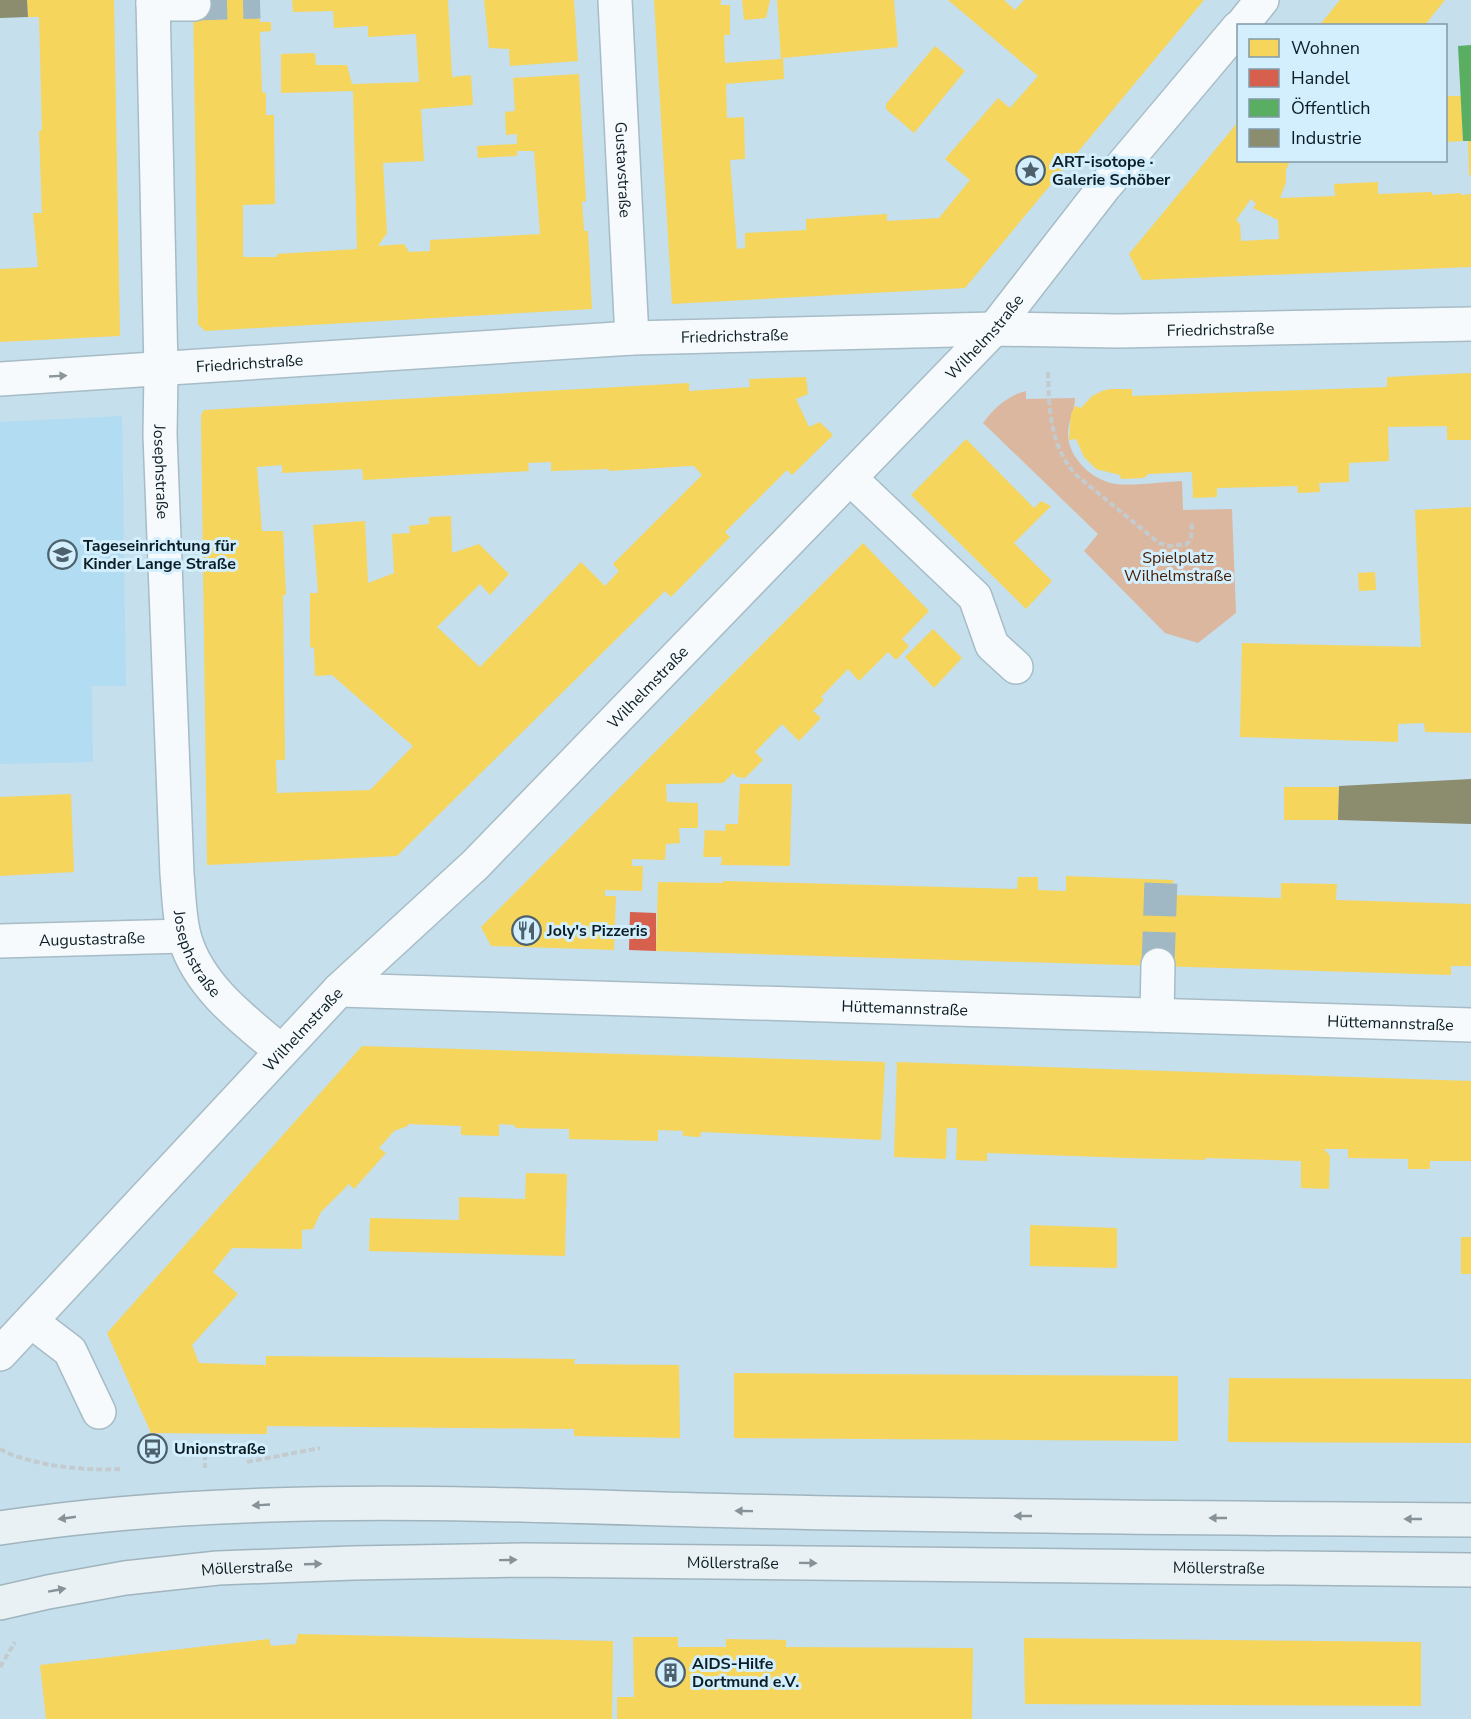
<svg xmlns="http://www.w3.org/2000/svg" width="1471" height="1719" font-family="'Nunito Sans',sans-serif">
<style>
.built{fill:#b2dcf2}
.green{fill:#dcb7a0}
.homes{fill:#f6d55c;fill-rule:evenodd}
.shops{fill:#d6604d}
.public{fill:#5aae61}
.industry{fill:#8c8c6e}
.lines{fill:none;stroke-linecap:round;stroke-linejoin:round}
.minor-tunnel{stroke:#a0b8c4;stroke-width:33;stroke-dasharray:33 16;stroke-linecap:butt}
.minor-casing{stroke:#a7bcc6;stroke-width:36}
.major-casing{stroke:#a0b4be;stroke-width:36}
.path{stroke:#c3cbce;stroke-width:4;stroke-dasharray:6 3;stroke-linecap:butt}
.minor{stroke:#f6fafc;stroke-width:33}
.major{stroke:#eaf1f4;stroke-width:33}
.oneway{fill:#8c979b}
.oneway2{fill:#869297}
.labels{text-anchor:middle;stroke-width:6;stroke-linejoin:round;paint-order:stroke}
.poi-label{font-size:16px;font-weight:bold;fill:#0b1d25;stroke:#d3eefd;text-anchor:start}
.street-label{font-size:16px;fill:#0b1d25;stroke:#d3eefd}
.park-label{font-size:16px;fill:#472006;stroke:#d3eefd}
</style>
<rect width="100%" height="100%" fill="#c5dfec"/>
<path class="built" d="M122 416 126 686H92L93 762 0 764V422Z"/>
<path class="green" d="M1026 391V399L1075 398C1075 410 1068 421 1068 434 1068 458 1093 481 1116 484 1137 486 1161 482 1182 481L1183 510 1232 509 1236 613 1198 643 1165 633 1084 551 1098 534 983 423C993 409 1008 395 1026 391Z"/>
<path class="homes" d="M27 0H114L120 336 0 342V269L38 267 33 213H42L39 131 42 130 39 17H28Z
M193 0H259L260 22H271V31L260 32 262 92 266 93V115H274L275 204 243 205V257H277V254L357 249 353 91 281 93V54L315 53 316 65H347L352 84 419 82 416 34 368 37V26L334 28 333 11 293 12 292 0H448L452 77 471 75 473 105 421 109 424 161 383 163 387 233 378 246 404 244 409 252 430 251V240L540 234 534 151H517V156L478 158 477 146 517 144V134L506 135 505 112 515 111 513 78 579 74 586 202 582 201 584 231H588L592 309 205 331 198 324Z
M484 0H574L578 61 510 66 509 49 489 48Z
M654 0H721V5H730V35H724L725 63 781 59 777 0H894L898 47 783 58 784 79 726 84 727 118 744 117 745 159 730 160 737 249 745 248V233L806 230V219L887 214V221L939 218 970 180 945 159 998 98 1010 108 1038 76 948 0H1004L1015 10 1024 0H1204L965 288 672 304Z
M742 0H770L766 18 744 20Z
M1340 0H1445L1424 26H1319Z
M935 46 965 71 914 133 886 109V104Z
M1446 96H1461L1463 141 1446 142Z
M1238 122V160H1290L1286 170V182L1280 198 1335 196 1334 184 1378 182V194L1432 192V195L1461 193V195L1471 194V267L1142 280 1129 254ZM1251 199 1256 204 1253 208 1278 220 1279 239 1241 241 1240 224 1236 220Z
M1468 141H1471V175L1469 176Z
M1471 373V440H1447V426L1388 427 1389 461 1349 463V482L1319 483 1320 492 1298 493 1297 486 1217 488V497L1193 498 1192 472 1148 474 1144 478 1121 479 1120 475 1096 469 1084 457 1076 439 1069 440 1071 414 1075 406 1081 408 1092 396 1102 391 1110 389H1132V396L1387 387V377Z
M806 377 808 394 796 399 809 427 820 422 833 435 792 475 787 470 725 532 730 537 671 597 665 591 397 856 207 865 201 415 204 410 689 383V391L750 387 749 379ZM551 462V471L609 469V471L690 466H694L702 475 613 564 619 571 605 586 581 562 480 667 437 627 480 584 490 595 509 574 479 544 452 553 451 516 429 517V524L409 526 410 533 392 534 394 573 368 583 365 521 313 525 318 593H310V647L314 648 315 676 332 675 413 746 370 790 277 793 276 760H285L283 595H286L283 531H262L257 467 282 465V473L362 469 363 480 529 471 528 463Z
M966 439 1034 508 1041 501 1051 506 1014 543 1052 581 1026 609 911 495Z
M1471 507V733L1425 732 1424 723 1398 724V742L1240 737 1242 643 1421 647 1415 510Z
M863 543 929 611 902 639 909 646 896 660 888 652 859 681 848 669 821 697 824 700 813 711 821 718 799 741 782 724 755 752 763 760 745 778 737 777 733 773 723 783 666 784 667 802 698 803V828H679L680 843 666 844 665 860 632 859V866H643L642 891 605 890V896H616L614 950 491 946 481 927Z
M1375 572 1376 590 1359 591 1358 573Z
M933 629 962 658 934 688 905 657Z
M740 784H792L790 866 721 865 722 857H703L705 830 725 831 726 824H738Z
M1284 787H1339L1338 820H1284Z
M71 794 74 872 0 876V797Z
M1066 876 1173 880V895L1281 898V883L1337 884 1336 900 1471 904V966H1451V975L656 951 658 882 723 883V881L1017 889 1018 877H1038V890L1066 891Z
M362 1046 885 1062 881 1140 701 1132 700 1137 683 1136V1131L658 1130V1141L569 1139V1129L515 1128V1125L499 1124V1136L461 1135V1126L408 1124V1126L394 1131 379 1148 386 1153 354 1189 349 1184 321 1212 313 1229 302 1230V1249L232 1248 213 1272 238 1294 192 1345 199 1363 266 1365V1356H267L575 1359 574 1364 679 1365 680 1438 574 1436V1429L369 1427 267 1426V1434L151 1433 107 1333Z
M897 1062 1471 1081V1161H1430V1169H1408V1159L1348 1158V1149H1324L1330 1156 1329 1189 1301 1188V1161L1205 1158V1160L1129 1158 987 1153V1161L956 1160 957 1128H947L946 1159 894 1157Z
M526 1173 567 1174 565 1256 369 1251 370 1218 459 1220V1197L525 1199Z
M1030 1225 1117 1228V1268L1030 1266Z
M1461 1237H1471V1274H1461Z
M734 1373 1178 1376V1441L734 1438Z
M1229 1378 1471 1379V1443L1228 1442Z
M298 1634 613 1641 612 1719H46L40 1665 269 1639 271 1646 296 1644Z
M633 1637H678V1647H726V1639L786 1640V1647L973 1648 972 1719H617V1697H634Z
M1024 1638 1421 1642V1706L1025 1704Z"/>
<path class="shops" d="M630 912 656 913V951L629 950Z"/>
<path class="public" d="M1471 45V141H1463L1458 46Z"/>
<path class="industry" d="M0 0H27L28 17 0 18Z
M1471 779V824L1338 820 1339 786Z"/>
<g class="lines">
<path class="minor-tunnel" d="M194 4 260 2
M1158 965 1161 879"/>
<defs>
<g id="minor">
<path id="s1" d="M153 0 161 370 160 435 177 874C179 895 179 919 185 939 199 987 245 1021 281 1051"/>
<path id="s2" d="M615 0 632 338"/>
<path d="M153 4H194"/>
<path d="M1241 26 1262 0"/>
<path id="s3" d="M0 379 632 338 994 329 1118 331 1471 324"/>
<path d="M850 478 975 597 992 645 1016 667"/>
<path id="s4" d="M0 941 184 936"/>
<path id="s5" d="M339 990 1471 1025"/>
<path d="M1157 1015 1158 965"/>
<path d="M32 1322 70 1351 99 1412"/>
<path id="s6" d="M0 1354 339 990 475 865 994 329 1105 186 1238 28"/>
</g>
<g id="major">
<path d="M0 1528C244 1491 493 1505 739 1511 983 1517 1227 1518 1471 1520"/>
<path id="s7" d="M0 1603 48 1592 125 1578 218 1568 353 1563 526 1560 1471 1570"/>
</g>
</defs>
<use href="#minor" class="minor-casing"/>
<use href="#major" class="major-casing"/>
<path class="path" d="M1048 372C1049 410 1050 446 1076 475L1159 543 1170 546 1187 544 1191 539 1192 522
M0 1449C32 1466 85 1471 120 1469
M205 1454V1468
M247 1462 320 1448
M0 1667 15 1642"/>
<use href="#minor" class="minor"/>
<use href="#major" class="major"/>
</g>
<defs><path id="oneway-solid" d="M-6-.8H1V-3.2L6.5 0L1 3.2V.8H-6Z" transform="scale(1.5)"/></defs>
<use class="oneway" href="#oneway-solid" transform="translate(58 376) rotate(-3)"/>
<g class="oneway2">
<use href="#oneway-solid" transform="translate(261 1505) rotate(177)"/>
<use href="#oneway-solid" transform="translate(744 1511) rotate(-179)"/>
<use href="#oneway-solid" transform="translate(1023 1516) rotate(-180)"/>
<use href="#oneway-solid" transform="translate(67 1518) rotate(172)"/>
<use href="#oneway-solid" transform="translate(1218 1518) rotate(-180)"/>
<use href="#oneway-solid" transform="translate(1413 1519) rotate(-180)"/>
<use href="#oneway-solid" transform="translate(508 1560) rotate(-1)"/>
<use href="#oneway-solid" transform="translate(808 1563) rotate(1)"/>
<use href="#oneway-solid" transform="translate(313 1564) rotate(-2)"/>
<use href="#oneway-solid" transform="translate(57 1590) rotate(-10)"/>
</g>
<defs>
<symbol id="sight-ring" viewBox="-11 -11 22 22"><circle r="9.5" fill="#d3eefd" stroke="#4c616b" stroke-width="1.5"/><path d="M0-6L1.8-2.2L6-1.7L2.9 1.2L3.7 5.4L0 3.3L-3.7 5.4L-2.9 1.2L-6-1.7L-1.8-2.2Z" fill="#4c616b"/></symbol>
<symbol id="school-ring" viewBox="-11 -11 22 22"><circle r="9.5" fill="#d3eefd" stroke="#4c616b" stroke-width="1.5"/><path d="M0-5L7-2L0 1L-7-2ZM-4 1L0 2.5L4 1V4Q0 6-4 4Z" fill="#4c616b"/></symbol>
<symbol id="restaurant-ring" viewBox="-11 -11 22 22"><circle r="9.5" fill="#d3eefd" stroke="#4c616b" stroke-width="1.5"/><path d="M-5-6h1v4h1v-4h1v4h1v-4h1v5L-1.5 .5V6h-2V.5L-5-1ZM5-6V6H3V1.5H1.5Q1.5-4 5-6Z" fill="#4c616b"/></symbol>
<symbol id="bus-ring" viewBox="-11 -11 22 22"><circle r="9.5" fill="#d3eefd" stroke="#4c616b" stroke-width="1.5"/><path d="M-5-6H5V4H4V6H2V4H-2V6H-4V4H-5ZM-3.5-4V0h7V-4ZM-3.5 1.2v1.5H-2V1.2ZM2 1.2v1.5H3.5V1.2Z" fill="#4c616b"/></symbol>
<symbol id="building-ring" viewBox="-11 -11 22 22"><circle r="9.5" fill="#d3eefd" stroke="#4c616b" stroke-width="1.5"/><path d="M-4-6H4V6H1V3H-1V6H-4ZM-2.5-4.3h1.7v1.8h-1.7ZM.8-4.3h1.7v1.8H.8ZM-2.5-1h1.7V.8h-1.7ZM.8-1h1.7V.8H.8Z" fill="#4c616b"/></symbol>
</defs>
<g fill-rule="evenodd">
<use href="#sight-ring" x="1014" y="154" width="33" height="33"/>
<use href="#school-ring" x="46" y="538" width="33" height="33"/>
<use href="#restaurant-ring" x="510" y="914" width="33" height="33"/>
<use href="#bus-ring" x="136" y="1432" width="33" height="33"/>
<use href="#building-ring" x="654" y="1656" width="33" height="33"/>
</g>
<g class="labels">
<g class="poi-label">
<text x="1052" y="167">ART-isotope ·<tspan x="1052" dy="18">Galerie Schöber</tspan></text>
<text x="83" y="551">Tageseinrichtung für<tspan x="83" dy="18">Kinder Lange Straße</tspan></text>
<text x="547" y="936">Joly's Pizzeris</text>
<text x="174" y="1454">Unionstraße</text>
<text x="692" y="1669">AIDS-Hilfe<tspan x="692" dy="18">Dortmund e.V.</tspan></text>
</g>
<g class="street-label">
<text dy="6" stroke="none"><textPath href="#s2" startOffset="170">Gustavstraße</textPath></text>
<text dy="6" stroke="none"><textPath href="#s3" startOffset="1222">Friedrichstraße</textPath></text>
<text dy="6" stroke="none"><textPath href="#s3" startOffset="736">Friedrichstraße</textPath></text>
<text dy="6" stroke="none"><textPath href="#s6" startOffset="1416">Wilhelmstraße</textPath></text>
<text dy="6" stroke="none"><textPath href="#s3" startOffset="250">Friedrichstraße</textPath></text>
<text dy="6" stroke="none"><textPath href="#s1" startOffset="472">Josephstraße</textPath></text>
<text dy="6" stroke="none"><textPath href="#s6" startOffset="930">Wilhelmstraße</textPath></text>
<text dy="6" stroke="none"><textPath href="#s4" startOffset="92">Augustastraße</textPath></text>
<text dy="6" stroke="none"><textPath href="#s1" startOffset="958">Josephstraße</textPath></text>
<text dy="6" stroke="none"><textPath href="#s5" startOffset="566">Hüttemannstraße</textPath></text>
<text dy="6" stroke="none"><textPath href="#s5" startOffset="1052">Hüttemannstraße</textPath></text>
<text dy="6" stroke="none"><textPath href="#s6" startOffset="444">Wilhelmstraße</textPath></text>
<text dy="6" stroke="none"><textPath href="#s7" startOffset="736">Möllerstraße</textPath></text>
<text dy="6" stroke="none"><textPath href="#s7" startOffset="1222">Möllerstraße</textPath></text>
<text dy="6" stroke="none"><textPath href="#s7" startOffset="250">Möllerstraße</textPath></text>
</g>
<g class="park-label">
<text x="1178" y="563">Spielplatz<tspan x="1178" dy="18">Wilhelmstraße</tspan></text>
</g>
</g>
<rect x="1237" y="24" width="210" height="138" fill="#d3eefd" stroke="#839aa7" stroke-width="1.5"/>
<rect x="1249" y="39" width="30" height="18" fill="#f6d55c" stroke="#839aa7" stroke-width="1.5"/>
<text x="1291" y="54" font-size="18" fill="#0b1d25">Wohnen</text>
<rect x="1249" y="69" width="30" height="18" fill="#d6604d" stroke="#839aa7" stroke-width="1.5"/>
<text x="1291" y="84" font-size="18" fill="#0b1d25">Handel</text>
<rect x="1249" y="99" width="30" height="18" fill="#5aae61" stroke="#839aa7" stroke-width="1.5"/>
<text x="1291" y="114" font-size="18" fill="#0b1d25">Öffentlich</text>
<rect x="1249" y="129" width="30" height="18" fill="#8c8c6e" stroke="#839aa7" stroke-width="1.5"/>
<text x="1291" y="144" font-size="18" fill="#0b1d25">Industrie</text>
</svg>
